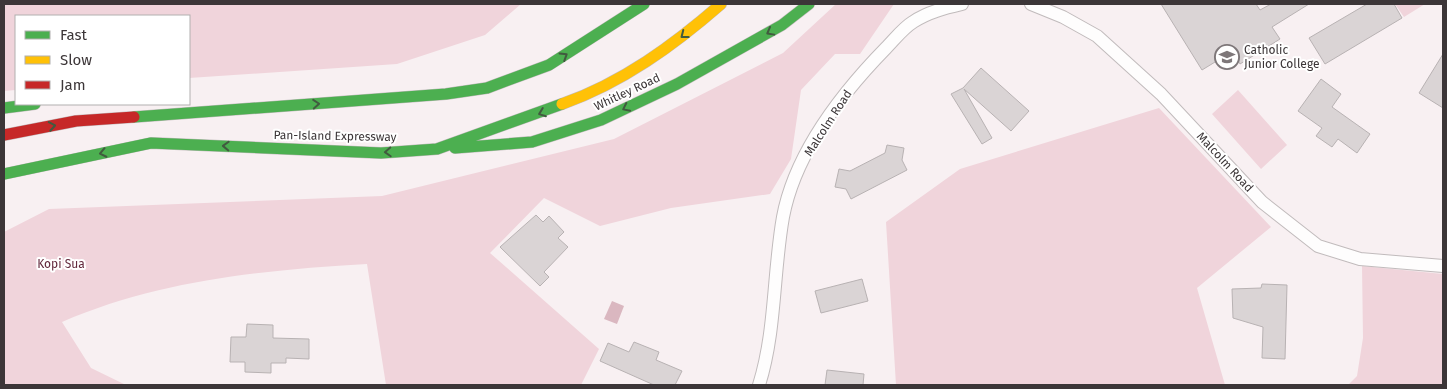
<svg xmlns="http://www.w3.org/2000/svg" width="1447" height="389" font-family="'Fira Sans',sans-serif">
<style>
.green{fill:#f0d4db}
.water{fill:#dab7c0}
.building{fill:#dad4d5;stroke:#b8b2b3}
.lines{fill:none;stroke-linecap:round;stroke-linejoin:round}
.street-casing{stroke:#c1bbbc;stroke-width:14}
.fast-casing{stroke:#c1bbbc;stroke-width:12}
.slow-casing{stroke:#c1bbbc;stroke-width:12}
.jam-casing{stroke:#c1bbbc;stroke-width:12}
.street{stroke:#fefdfd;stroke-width:12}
.fast{stroke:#4caf50;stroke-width:11}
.slow{stroke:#ffc107;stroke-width:11}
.jam{stroke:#c62828;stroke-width:11}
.oneway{stroke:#415a3f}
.labels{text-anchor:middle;stroke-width:4;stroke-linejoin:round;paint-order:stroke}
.poi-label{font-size:12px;fill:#3c3638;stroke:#fff;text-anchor:start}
.street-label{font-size:12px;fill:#3c3638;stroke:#fff}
.park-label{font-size:12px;fill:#63293d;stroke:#fff}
</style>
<rect width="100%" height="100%" fill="#f8f0f2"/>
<path class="green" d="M4 4H521L485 35 397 64 189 78V16H16V90L4 91Z
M836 4H894L860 54H835L801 90 791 159 770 194 671 208 600 226 544 198 490 253 599 349 581 385H386L367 264C264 270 159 280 62 322L91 368 126 385H4V232L49 209 382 196 614 139 783 53Z
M1395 4H1425L1404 17Z
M1238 90 1287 145 1261 169 1212 114Z
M1159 108 1271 227 1197 288 1225 385H896L886 222 960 169Z
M1362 266 1443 274V385H1348L1357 376 1363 338Z"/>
<path class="water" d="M612 301 624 306 617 324 604 319Z"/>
<path class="building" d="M1161 4H1256L1260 10 1271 4H1309L1272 27 1280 39 1240 64 1233 51 1202 70Z
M1367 4H1394L1402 18 1325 64 1309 38Z
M1443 54V108L1419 93Z
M981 68 1029 111 1011 131 964 89 992 138 982 144 951 94 963 88Z
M1321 79 1341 94 1332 107 1370 134 1357 153 1338 139 1332 147 1316 136 1322 128 1298 111Z
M887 145 904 148 902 160 907 170 851 199 846 189 835 187 839 169 850 171 885 153Z
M536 215 543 222 549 216 564 232 558 238 568 247 544 272 549 277 540 286 500 247Z
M862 279 868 301 821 313 815 291Z
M1262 284 1287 285 1285 359 1262 358 1263 327 1233 318 1232 289 1261 288Z
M247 324 273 325V338L309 339V359L286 358V363H271V373L245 372V362H230L231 337H246Z
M634 342 659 352 656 360 682 371 675 385H654L600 361 608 343 629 352Z
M827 370 864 374 863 385H825Z"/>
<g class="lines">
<defs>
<path id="street" d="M1031 4 1063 17 1097 36 1161 94 1262 202 1318 246 1360 259 1443 266
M759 385C776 331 773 273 783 217 795 153 842 93 886 48 894 40 903 28 913 22 928 12 945 8 962 4"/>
<path id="fast" d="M4 108 35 104
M134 117 446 94 487 88 549 65 644 4
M455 148 532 142 601 120 677 84 782 25 809 4
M4 174 151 143 381 153 437 149 562 104"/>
<path id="slow" d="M562 104C622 83 674 45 721 4"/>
<path id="jam" d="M4 135 76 121 134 117"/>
</defs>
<use href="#street" class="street-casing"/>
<use href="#fast" class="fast-casing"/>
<use href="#slow" class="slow-casing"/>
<use href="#jam" class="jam-casing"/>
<use href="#street" class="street"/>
<use href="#fast" class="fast"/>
<use href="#slow" class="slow"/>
<use href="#jam" class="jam"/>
</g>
<defs><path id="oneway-chevron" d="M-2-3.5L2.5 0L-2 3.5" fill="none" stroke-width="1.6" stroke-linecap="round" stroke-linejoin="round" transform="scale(1.25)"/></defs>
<g class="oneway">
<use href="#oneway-chevron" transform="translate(770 32) rotate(151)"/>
<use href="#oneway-chevron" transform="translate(684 35) rotate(142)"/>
<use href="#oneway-chevron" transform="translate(564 56) rotate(-32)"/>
<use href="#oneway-chevron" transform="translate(316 104) rotate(-4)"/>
<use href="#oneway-chevron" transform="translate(626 108) rotate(154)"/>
<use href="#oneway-chevron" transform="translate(542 113) rotate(159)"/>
<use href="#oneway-chevron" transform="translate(52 126) rotate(-10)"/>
<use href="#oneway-chevron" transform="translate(226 146) rotate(-178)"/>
<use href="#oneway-chevron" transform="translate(388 152) rotate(177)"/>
<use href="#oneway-chevron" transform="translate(103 153) rotate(168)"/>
</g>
<defs>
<symbol id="university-ring" viewBox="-11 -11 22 22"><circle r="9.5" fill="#fff" stroke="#7e7779" stroke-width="1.5"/><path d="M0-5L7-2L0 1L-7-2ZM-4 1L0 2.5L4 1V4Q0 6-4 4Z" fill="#7e7779"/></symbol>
</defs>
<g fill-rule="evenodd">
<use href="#university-ring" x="1213" y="43" width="28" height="28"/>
</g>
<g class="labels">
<g class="poi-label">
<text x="1244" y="54">Catholic<tspan x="1244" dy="14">Junior College</tspan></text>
</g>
<g class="street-label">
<text transform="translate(627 92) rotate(-25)" y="4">Whitley Road</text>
<text transform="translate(828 123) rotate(-57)" y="4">Malcolm Road</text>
<text transform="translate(335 136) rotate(1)" y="4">Pan-Island Expressway</text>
<text transform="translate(1225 162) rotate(47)" y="4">Malcolm Road</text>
</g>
<g class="park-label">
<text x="61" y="268">Kopi Sua</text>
</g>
</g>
<rect width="1447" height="389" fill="none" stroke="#3c3638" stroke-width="10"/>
<rect x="15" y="15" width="175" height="90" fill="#ffffff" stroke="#b1afaf"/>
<rect x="25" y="31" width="25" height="8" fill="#4caf50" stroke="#b1afaf"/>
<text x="60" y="40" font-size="15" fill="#3c3638">Fast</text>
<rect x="25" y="56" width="25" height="8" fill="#ffc107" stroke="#b1afaf"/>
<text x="60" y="65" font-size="15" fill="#3c3638">Slow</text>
<rect x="25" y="81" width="25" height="8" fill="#c62828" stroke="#b1afaf"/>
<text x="60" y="90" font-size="15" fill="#3c3638">Jam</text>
</svg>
